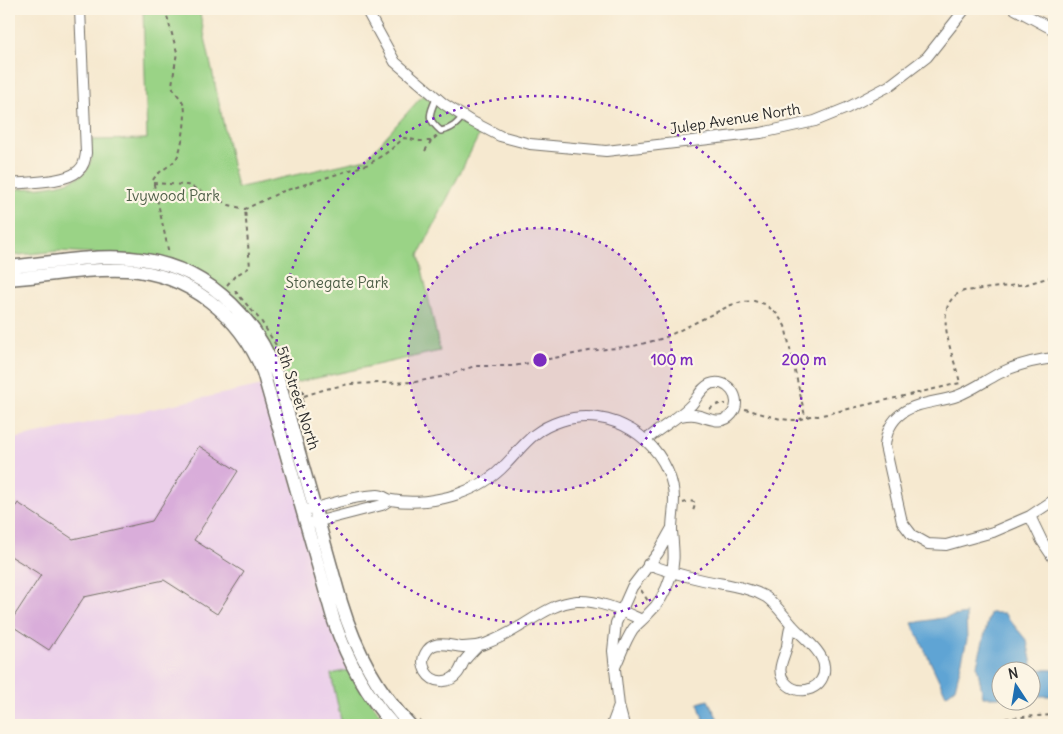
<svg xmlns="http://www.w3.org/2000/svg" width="1063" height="734" font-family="Delius,sans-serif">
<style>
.built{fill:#ecd1ea}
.green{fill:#9ad386;stroke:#627f58}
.water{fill:#5fa4d4;stroke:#456880}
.building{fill:#d9adda}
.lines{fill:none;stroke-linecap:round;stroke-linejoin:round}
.service-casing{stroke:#726e65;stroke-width:8}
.minor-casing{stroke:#726e65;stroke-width:12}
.tertiary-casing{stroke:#726e65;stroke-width:15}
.path{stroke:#726e65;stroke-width:2;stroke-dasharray:4 4;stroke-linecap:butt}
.service{stroke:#fff;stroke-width:5}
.minor{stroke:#fff;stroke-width:10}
.tertiary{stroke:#fff;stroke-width:12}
.ring{fill:none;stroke:#7b2cbf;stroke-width:2.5;stroke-dasharray:2.5 5}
.labels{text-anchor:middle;stroke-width:4.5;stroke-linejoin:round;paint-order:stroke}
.street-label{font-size:15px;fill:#2b2b2b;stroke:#fcf5e5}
.park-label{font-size:15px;fill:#4c5d46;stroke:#fcf5e5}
.centre{fill:#7b2cbf;stroke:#fcf5e5;stroke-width:2.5}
.ring-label{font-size:15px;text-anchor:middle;font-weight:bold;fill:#7b2cbf;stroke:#fcf5e5;stroke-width:4.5;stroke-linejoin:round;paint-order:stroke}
</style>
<rect width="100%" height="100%" fill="#fcf5e5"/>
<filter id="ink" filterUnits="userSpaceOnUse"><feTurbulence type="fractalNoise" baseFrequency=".02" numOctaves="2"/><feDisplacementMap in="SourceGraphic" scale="10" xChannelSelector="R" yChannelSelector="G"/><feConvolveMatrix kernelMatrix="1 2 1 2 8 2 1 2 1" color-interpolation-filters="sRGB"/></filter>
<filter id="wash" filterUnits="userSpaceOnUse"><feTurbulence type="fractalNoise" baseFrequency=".0096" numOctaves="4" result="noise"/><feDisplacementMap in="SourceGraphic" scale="20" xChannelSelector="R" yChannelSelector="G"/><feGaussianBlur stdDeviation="1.12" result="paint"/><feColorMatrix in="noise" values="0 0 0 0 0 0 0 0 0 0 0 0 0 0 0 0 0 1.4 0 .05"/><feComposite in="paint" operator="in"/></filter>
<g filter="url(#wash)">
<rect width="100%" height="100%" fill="#f6e9d0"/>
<path class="built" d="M263 385 350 670 331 674 342 725H9V440Z"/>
<path class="green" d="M143 9H199L237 188 366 159 423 95 480 133 419 255 440 351 285 385 234 299 156 257 59 251 9 256V190C31 187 86 189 91 160 92 154 91 147 91 140L147 139Z
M350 670 387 725H342L331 674Z"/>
<path class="water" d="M990 613H1004L1027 641 1033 669 1054 670V696H1031L1030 672H1000V697H983L977 665Z
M966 614 967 640 955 688 946 695 912 623Z
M708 700 721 725H705L698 703Z"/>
<g id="blocks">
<path class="building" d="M199 446 238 471 194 540 244 572 217 614 164 580 84 597 49 650 9 624 41 575 9 555V517L18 503 73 539 152 521Z"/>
</g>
</g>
<g filter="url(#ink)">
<use href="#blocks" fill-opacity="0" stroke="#726e65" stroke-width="1"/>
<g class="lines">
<defs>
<path id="service" d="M436 98C430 115 425 117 441 131 452 129 457 124 463 116"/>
<path id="minor" d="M366 9 395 62 444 104 469 120 500 136 530 144 606 151 761 133 815 121 847 108 889 86 927 57 965 9
M1015 9 1054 30
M9 184C27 182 65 183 78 171 84 166 85 160 86 153L80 9
M1054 358C1035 360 1016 365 998 374 985 381 972 390 957 396 940 402 917 402 902 413 891 421 886 433 885 446L902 522 912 535 928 544 946 545 993 532 1030 516 1054 500
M646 440C661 427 679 418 692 404 698 397 701 388 710 384 727 377 744 399 732 414 721 427 708 417 695 415 690 414 685 415 680 416
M308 510C331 504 354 496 378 495 383 495 386 499 391 500 413 504 438 501 458 494 476 488 493 478 506 464 525 444 533 430 561 421 611 405 663 439 673 488 676 503 672 515 672 530 673 547 676 561 670 578 666 591 659 604 649 613 644 619 638 623 633 629 625 641 621 654 615 667
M1030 516 1042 541 1054 559
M312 523 382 505 390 500
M648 564C666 571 685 576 703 580 725 585 746 586 766 597 777 605 783 615 792 625 801 636 823 651 824 666 827 688 799 699 785 682 775 670 784 659 787 646 788 639 789 631 791 624
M478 646C474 650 469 655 465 660 462 664 461 669 458 673 450 684 433 684 426 672 423 666 422 659 425 654 433 638 449 646 463 647 470 647 478 646 485 644 497 639 508 634 519 627 538 616 554 603 577 601 600 600 622 611 642 620
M612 725 619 706
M624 725 619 706 613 651 616 623 632 587 658 553 672 528"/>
<path id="tertiary" d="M9 267C49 263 90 255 130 258 202 263 255 313 278 378L341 602C355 648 376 690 410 725
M9 279C47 276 88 268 127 270 189 274 240 315 263 372L334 621C347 659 366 695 393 725"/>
</defs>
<use href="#service" class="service-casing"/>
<use href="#minor" class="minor-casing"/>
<use href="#tertiary" class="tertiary-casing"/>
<path class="path" d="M165 9 177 52 172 85C174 93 181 97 184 105 187 114 182 151 176 159 170 167 158 171 153 180L169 254
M425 151 431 141
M153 183 187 185 211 195 229 205 245 209 281 192 369 164 389 151 404 138 420 141H431L437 136
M227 285 235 276 250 267 245 209
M235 291 261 321 276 345
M278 349 288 370 303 391 302 422
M304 396 326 389 349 384 415 382 441 377 475 366H514L589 351 634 346 664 338 731 305 742 302 754 301 765 304 777 314 785 326 805 416
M709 409 719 404H726
M745 409C761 413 780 421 795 420 805 419 807 415 818 416L960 383C955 358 928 303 964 291L1027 284 1054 276
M683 503 690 501 694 502 695 505 693 511
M641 590 648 601
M419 720 425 725
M966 725 1008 718 1054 715"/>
<use href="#service" class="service"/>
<use href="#minor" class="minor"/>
<use href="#tertiary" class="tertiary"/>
</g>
</g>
<circle cx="540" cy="360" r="132" fill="#7b2cbf" fill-opacity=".12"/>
<g class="ring">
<circle cx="540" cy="360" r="132"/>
<circle cx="540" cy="360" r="264"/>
</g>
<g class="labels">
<g class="street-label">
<text transform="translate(735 119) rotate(-9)" y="5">Julep Avenue North</text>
<text transform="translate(298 398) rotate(72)" y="5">5th Street North</text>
</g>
<g class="park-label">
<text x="173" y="201">Ivywood Park</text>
<text x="337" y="288">Stonegate Park</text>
</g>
</g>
<circle cx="540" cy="360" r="8" class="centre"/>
<g class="ring-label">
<text x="672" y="365">100 m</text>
<text x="804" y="365">200 m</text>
</g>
<rect width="1063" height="734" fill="none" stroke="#fcf5e5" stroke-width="30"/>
<g transform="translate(1016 686) rotate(348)"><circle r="24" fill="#fcf5e5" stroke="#a8a49b"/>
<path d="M0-4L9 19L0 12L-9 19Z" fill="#1f6fb2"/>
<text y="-8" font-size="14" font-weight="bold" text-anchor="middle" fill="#2b2b2b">N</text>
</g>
</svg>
